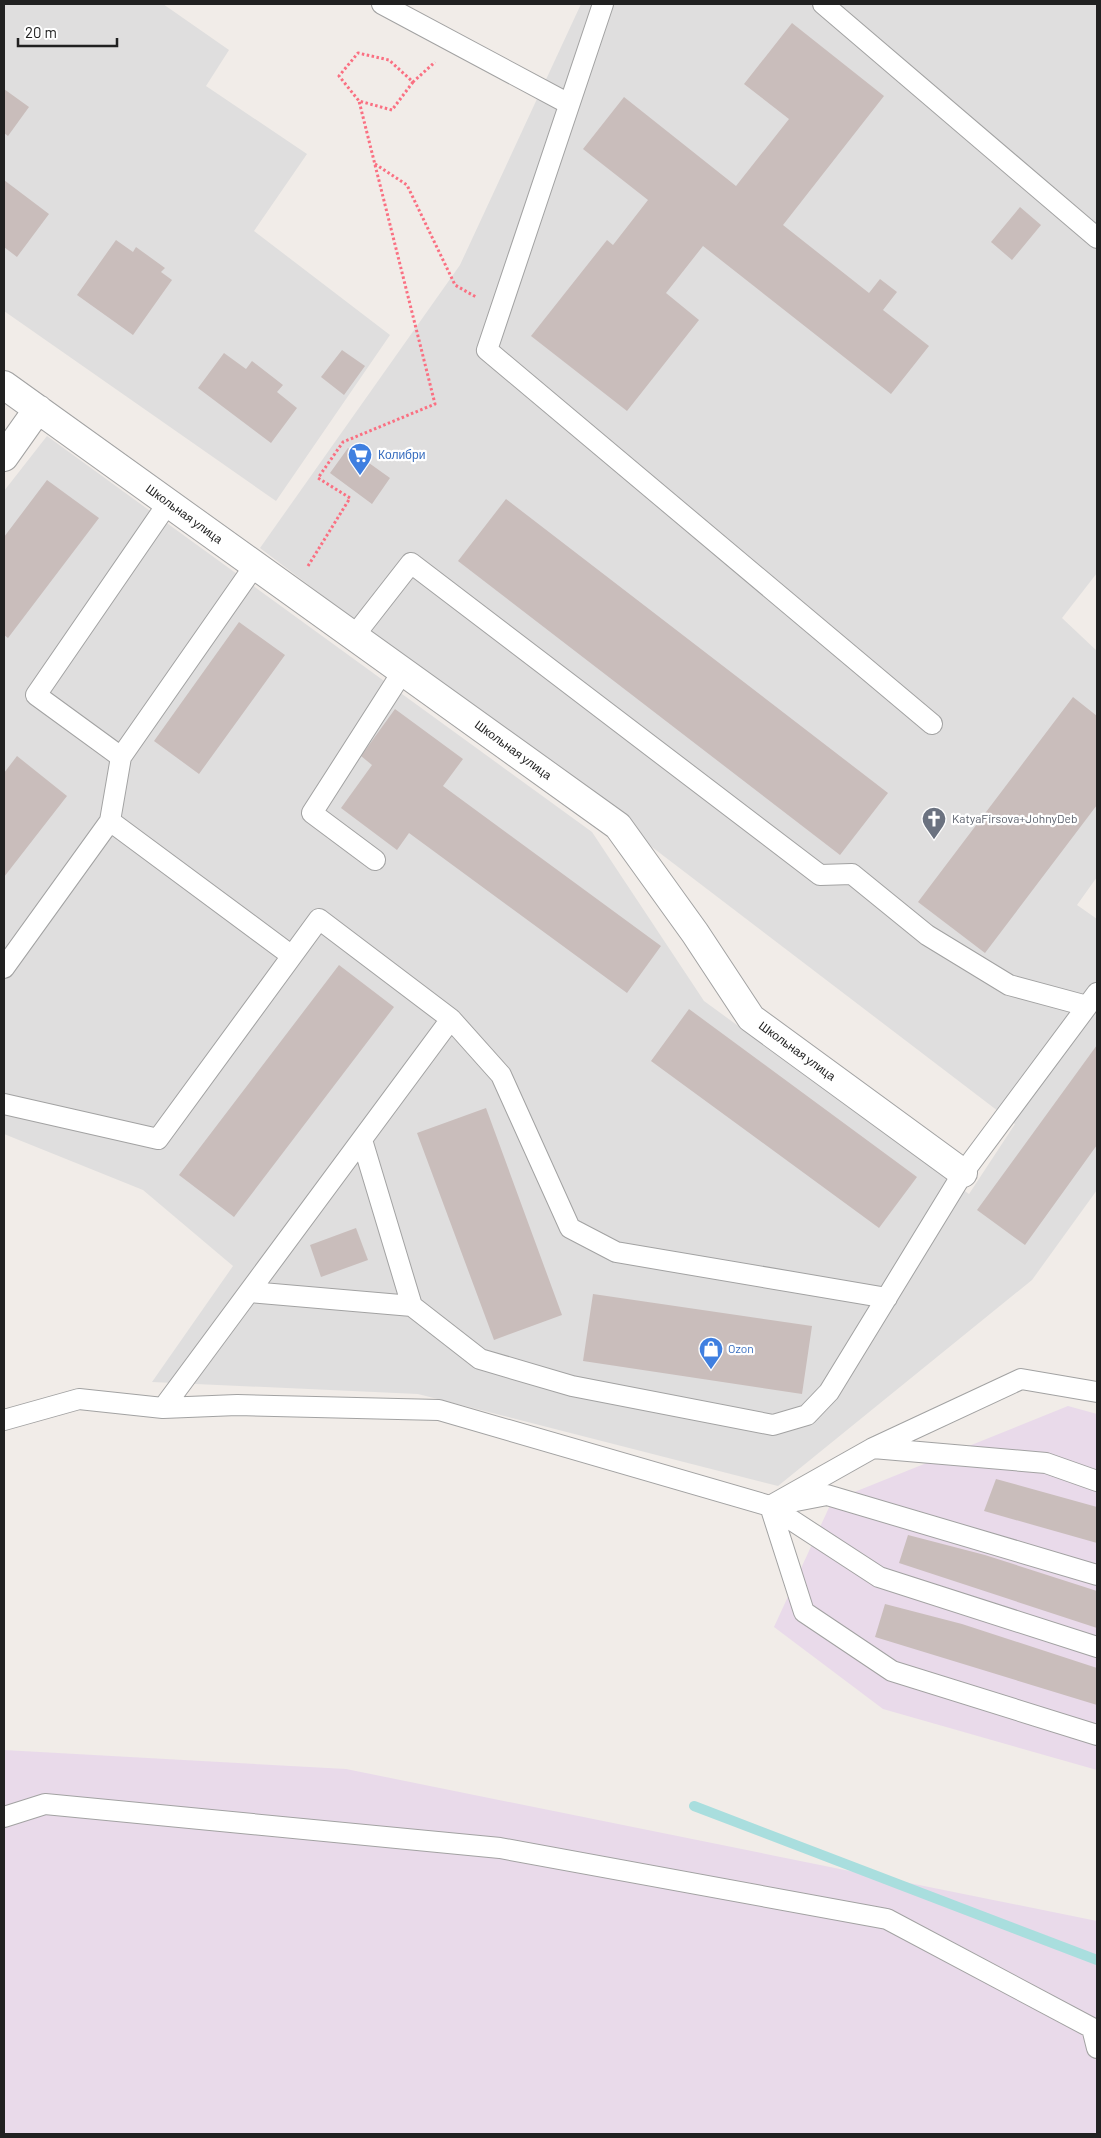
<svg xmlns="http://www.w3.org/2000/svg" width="1101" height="2138" font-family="Barlow,sans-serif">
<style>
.residential{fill:#dfdede}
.industrial{fill:#e9daea}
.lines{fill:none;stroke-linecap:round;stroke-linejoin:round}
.stream{stroke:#a9dede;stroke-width:10}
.building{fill:#c9bdbb}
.lane-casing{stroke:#a2a2a2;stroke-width:22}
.street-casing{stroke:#a2a2a2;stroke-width:30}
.path{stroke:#fa7082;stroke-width:3;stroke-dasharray:2.5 2.5;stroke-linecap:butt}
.lane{stroke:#fff;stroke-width:20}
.street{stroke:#fff;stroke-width:28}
.labels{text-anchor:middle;stroke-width:4.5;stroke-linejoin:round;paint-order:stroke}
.shop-label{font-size:12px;fill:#366cbe;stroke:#fff;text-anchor:start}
.street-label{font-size:12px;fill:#212121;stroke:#fff}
.worship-label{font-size:12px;fill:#5b616d;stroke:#fff;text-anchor:start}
</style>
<rect width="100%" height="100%" fill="#f1ece8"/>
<path class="residential" d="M4 4H163L229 50 206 86 307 154 254 231 390 335 276 501 4 311Z
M581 4H1097V573L1062 618 1097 651V877L1077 905 1097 919V1190L1032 1280 778 1486 418 1394 152 1382 233 1266 143 1190 4 1134V491L47 436 592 832 704 1001 969 1194 1015 1124 260 548 460 265Z"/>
<path class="industrial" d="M1068 1406 1097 1414V1770L883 1709 774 1627 832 1501Z
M4 1750 346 1769 1097 1921V2134H4Z"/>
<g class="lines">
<path class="stream" d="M694 1806 1097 1960"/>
</g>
<path class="building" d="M792 23 884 96 783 225 869 293 880 279 897 292 883 310 929 346 891 394 703 246 666 293 699 320 627 411 531 336 607 240 613 245 648 200 583 149 624 97 736 186 789 119 744 84Z
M4 89 29 107 8 136 4 133Z
M4 180 49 214 17 257 4 247Z
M1020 207 1041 225 1012 260 991 242Z
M116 240 133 252 136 247 165 268 161 272 172 280 133 335 77 295Z
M342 350 365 366 344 395 321 377Z
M224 353 246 369 252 361 283 385 277 392 297 408 271 443 198 388Z
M348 448 390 478 372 504 330 473Z
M47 480 99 518 8 638 4 635V537Z
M506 499 888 793 840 855 458 561Z
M239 622 285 655 199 774 154 741Z
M1073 697 1097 716V805L985 953 918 902Z
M395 709 463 759 443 786 661 946 627 993 409 833 397 850 341 808 372 765 361 756Z
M17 756 67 796 4 877V773Z
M339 965 394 1007 234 1217 179 1175Z
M689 1009 917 1177 879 1228 651 1061Z
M1097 1045V1145L1025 1245 977 1210Z
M486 1108 562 1315 494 1340 417 1133Z
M356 1228 368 1260 321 1277 310 1245Z
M593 1294 812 1326 802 1394 583 1361Z
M996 1479 1097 1507V1543L984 1511Z
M908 1535 985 1555 1097 1591V1628L899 1563Z
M885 1604 962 1624 1097 1668V1705L875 1637Z"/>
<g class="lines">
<defs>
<path id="lane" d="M382 4 569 104
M603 4 487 350 932 724
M823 4 1097 238
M168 503 36 695 121 757 255 565
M354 636 411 563 820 875 852 874 927 935 1009 985 1087 1006
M121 757 110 821 292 956
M375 860 312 813 403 671
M4 968 110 821
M451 1019 501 1075 570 1228 616 1252 887 1298
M4 1104 158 1139 319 919 451 1019 163 1408
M362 1140 412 1306 480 1359 572 1386 773 1425 807 1415 829 1392 963 1173 1097 993
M250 1292 412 1306
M1097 1392 1021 1379 873 1448 1046 1463 1097 1481
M4 1420 79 1399 163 1408 237 1405 439 1410 770 1506 873 1448
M770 1506 804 1612 892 1671 1097 1735
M1097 1575 827 1495 770 1506 879 1577 1097 1647
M4 1817 45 1804 500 1848 887 1919 1092 2028 1097 2048"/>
<path id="street" d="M4 385 618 826 695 933 751 1018 963 1173
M4 457 38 409"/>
</defs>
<use href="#lane" class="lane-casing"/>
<use href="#street" class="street-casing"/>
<path class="path" d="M413 82 392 110 359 101 339 76 358 53 389 60 413 82 435 62
M375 164 407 185 455 285 476 297
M308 566 350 498 318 478 343 442 435 404 359 101"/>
<use href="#lane" class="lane"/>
<use href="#street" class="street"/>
</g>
<defs>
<symbol id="supermarket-pin" viewBox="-11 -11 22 30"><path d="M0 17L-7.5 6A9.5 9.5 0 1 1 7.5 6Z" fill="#3f7fe0" stroke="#fff"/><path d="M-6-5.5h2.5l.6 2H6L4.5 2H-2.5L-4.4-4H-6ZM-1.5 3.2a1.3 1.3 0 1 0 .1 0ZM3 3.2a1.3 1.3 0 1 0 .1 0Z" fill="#fff"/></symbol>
<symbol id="church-pin" viewBox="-11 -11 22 30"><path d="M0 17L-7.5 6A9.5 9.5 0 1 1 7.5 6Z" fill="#6b7280" stroke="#fff"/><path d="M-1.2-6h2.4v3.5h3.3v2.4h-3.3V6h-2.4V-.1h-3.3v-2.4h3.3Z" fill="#fff"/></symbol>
<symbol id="shop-pin" viewBox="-11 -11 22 30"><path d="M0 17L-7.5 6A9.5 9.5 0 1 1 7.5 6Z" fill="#3f7fe0" stroke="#fff"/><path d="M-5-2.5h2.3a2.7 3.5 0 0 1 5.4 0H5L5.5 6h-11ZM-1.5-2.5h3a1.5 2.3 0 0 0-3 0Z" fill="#fff"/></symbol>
</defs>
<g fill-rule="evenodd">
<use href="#supermarket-pin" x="346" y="441" width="28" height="38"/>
<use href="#church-pin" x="920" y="805" width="28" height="38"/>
<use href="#shop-pin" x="697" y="1335" width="28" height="38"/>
</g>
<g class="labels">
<g class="shop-label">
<text x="378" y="459">Колибри</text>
<text x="728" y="1353">Ozon</text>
</g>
<g class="street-label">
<text transform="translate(184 514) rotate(36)" y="4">Школьная улица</text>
<text transform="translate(513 750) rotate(36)" y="4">Школьная улица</text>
<text transform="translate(797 1051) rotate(36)" y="4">Школьная улица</text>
</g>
<g class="worship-label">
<text x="952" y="823">KatyaFirsova+JohnyDeb</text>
</g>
</g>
<rect width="1101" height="2138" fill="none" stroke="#212121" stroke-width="10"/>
<path d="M18 38v8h99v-8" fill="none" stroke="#212121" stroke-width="2.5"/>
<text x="25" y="38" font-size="15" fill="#212121" stroke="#ffffff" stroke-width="4" paint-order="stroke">20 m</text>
</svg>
